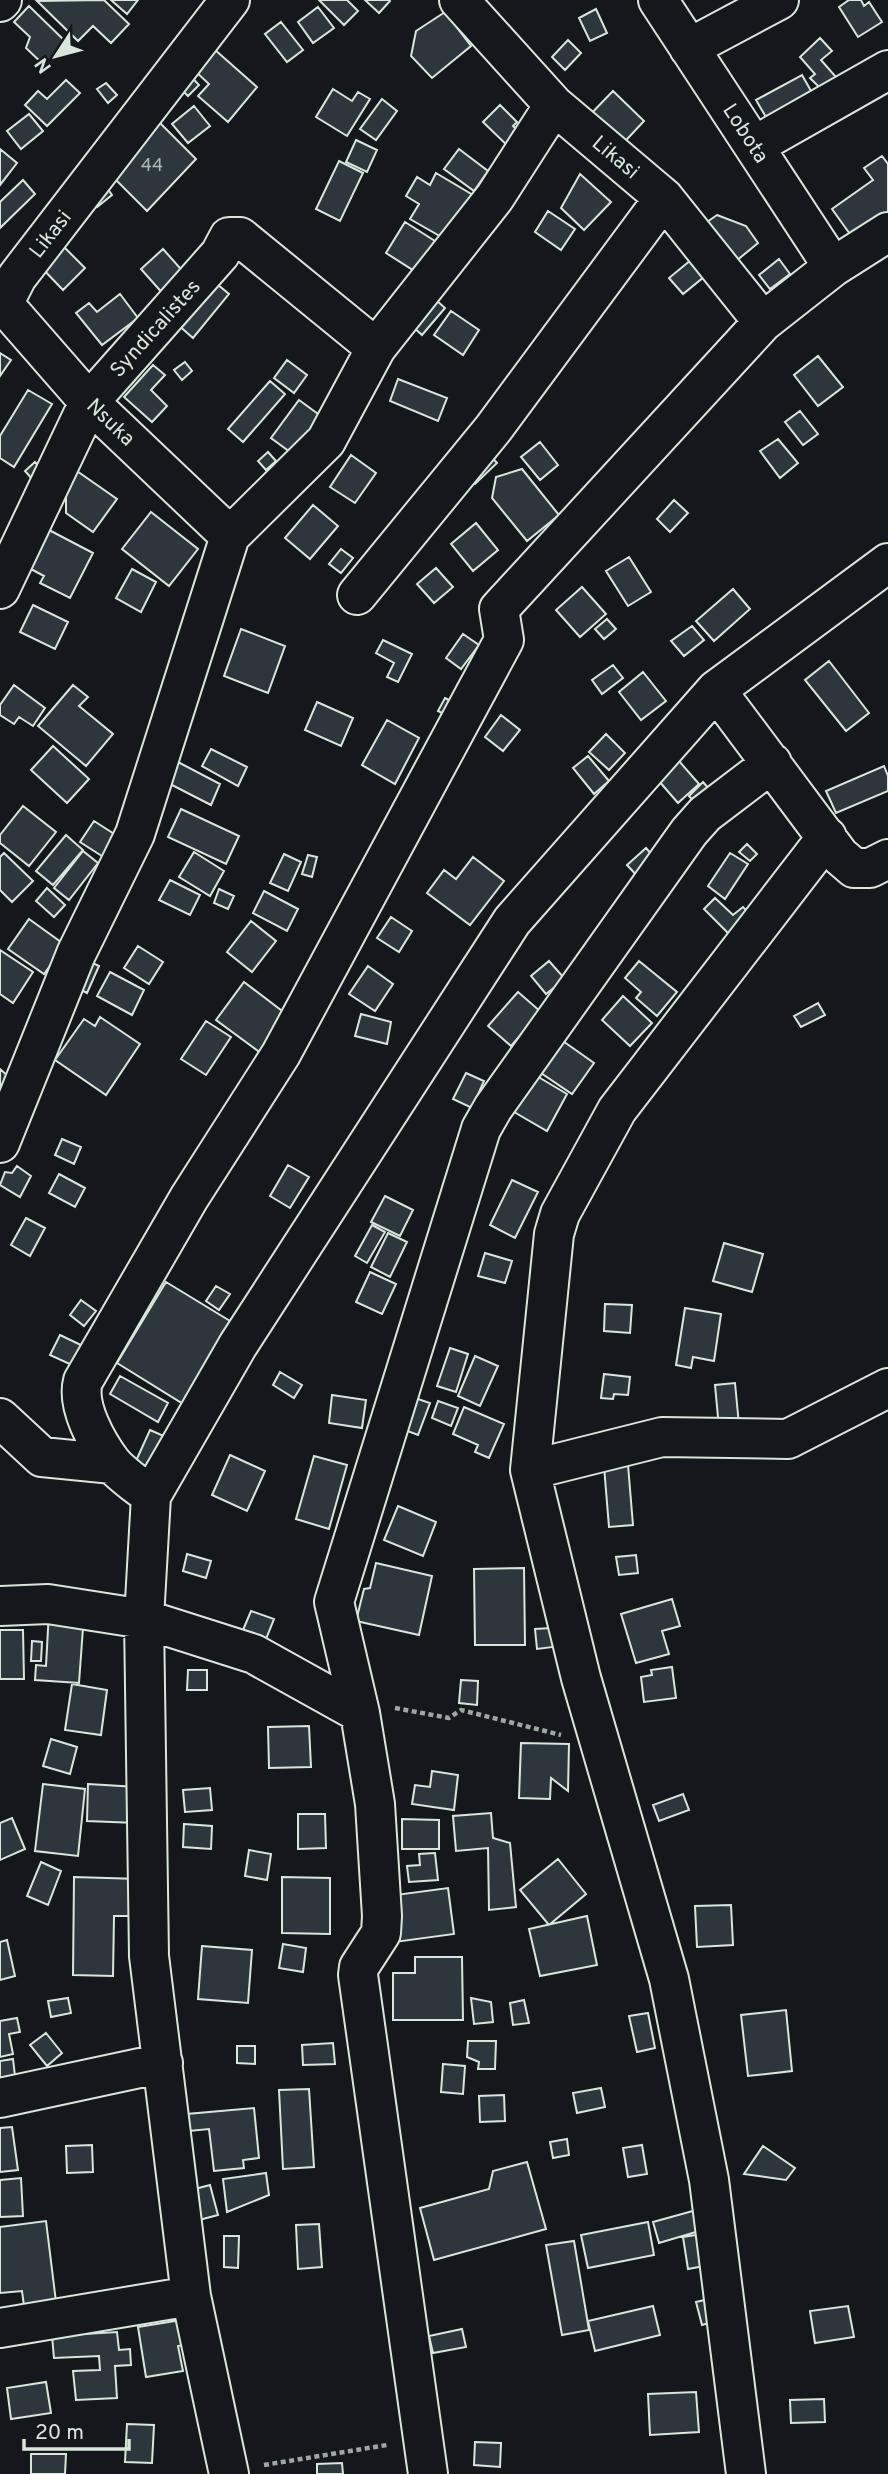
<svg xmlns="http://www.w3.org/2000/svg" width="888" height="2474" font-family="Overpass,sans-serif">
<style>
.building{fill:#2c363c;stroke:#d8e6dc;stroke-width:2}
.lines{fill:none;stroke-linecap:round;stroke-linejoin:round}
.minor-casing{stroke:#d8e6dc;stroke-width:42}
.path{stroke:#9da8a2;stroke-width:4.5;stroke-dasharray:5 3.5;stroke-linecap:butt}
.minor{stroke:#14181c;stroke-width:38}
.labels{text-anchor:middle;stroke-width:5;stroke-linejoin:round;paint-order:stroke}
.number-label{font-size:18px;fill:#adbab4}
.street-label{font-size:21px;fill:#d8e6dc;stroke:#14181c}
</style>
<rect width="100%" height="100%" fill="#14181c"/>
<path class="building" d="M104 0 129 24 111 43 93 26 78 41 37 1Z
M111 0H138L127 14Z
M319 0H347L358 11 344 25Z
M365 0H389L390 1 379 13Z
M849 0H861L864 6 869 2 882 22 858 37 839 7Z
M29 6 67 43 45 66 26 48 30 37 14 22Z
M318 7 334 28 313 43 298 22Z
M596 9 607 33 590 41 579 18Z
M445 12 471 46 432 78 411 56 416 31Z
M281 22 303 50 287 62 265 34Z
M820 38 832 51 821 60 836 77 821 89 810 78 815 74 800 57Z
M568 40 581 53 565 70 552 57Z
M214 49 257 87 228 122 198 96 209 84 195 71Z
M183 68 199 85 188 96 171 79Z
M802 75 815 98 770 124 756 100Z
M66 80 80 93 47 126 25 105 38 91 47 99Z
M106 83 117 95 108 103 97 89Z
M333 89 352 101 358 92 370 99 347 136 316 117Z
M613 91 644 121 616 151 584 121Z
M382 99 397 111 376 140 360 129Z
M500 105 517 122 513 126 523 136 511 149 483 122Z
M194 106 210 126 188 143 172 124Z
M29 114 43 131 21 149 7 131Z
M154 117 196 159 147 211 108 172Z
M356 140 377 150 367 172 346 162Z
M0 149 17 163 0 185Z
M459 149 488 171 474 191 444 169Z
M882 156 888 164V229L860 248 832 209 873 180 864 168Z
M339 161 363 173 340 221 316 209Z
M436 173 483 201 445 239 410 219 419 204 406 196 417 177 430 185Z
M580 174 611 202 584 230 561 208Z
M23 180 35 194 0 228V202Z
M102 181 112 195 97 207 86 193Z
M548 211 575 229 561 250 535 232Z
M717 215 746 226 758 243 730 266 700 227Z
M405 222 435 241 416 272 386 253Z
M59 242 85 268 63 290 38 264Z
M163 249 187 276 165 296 141 269Z
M697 255 710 272 683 294 669 278Z
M779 259 790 274 770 289 759 275Z
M212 280 229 294 193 338 177 324Z
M426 291 445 308 422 335 403 318Z
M120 294 138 318 102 345 76 313 89 303 97 312Z
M451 311 479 330 463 355 434 335Z
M0 353 11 360 0 376Z
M818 356 843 387 818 406 794 375Z
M287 360 307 375 294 393 274 378Z
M185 362 192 371 182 380 174 370Z
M153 365 165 375 151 390 167 406 152 422 124 397Z
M398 379 447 398 438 421 390 401Z
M270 381 285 394 243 442 228 429Z
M28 390 52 404 14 467 0 458V436Z
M299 400 329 422 301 460 271 438Z
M800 411 818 434 803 445 785 422Z
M778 439 798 463 780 478 760 451Z
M540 442 558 465 540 480 521 457Z
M268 452 276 461 266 470 258 461Z
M489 454 497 463 475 484 466 476Z
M351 455 376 473 355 503 330 487Z
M35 462 44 472 33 480 25 471Z
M74 469 117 499 93 532 66 513V475Z
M522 469 559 515 527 541 492 498 496 477Z
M674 500 688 513 670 532 657 519Z
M313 505 338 526 310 559 285 538Z
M151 512 198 549 169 586 122 549Z
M476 523 498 550 473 571 451 544Z
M49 530 93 553 70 598 40 583 44 576 29 568Z
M341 549 353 558 341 573 329 564Z
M629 557 651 592 628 606 606 571Z
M436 568 453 587 434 603 417 584Z
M132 569 156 582 141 612 116 598Z
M582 587 606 614 580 637 556 610Z
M733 589 750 609 714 641 696 621Z
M33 605 68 622 55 649 20 632Z
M607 619 616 629 604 639 595 629Z
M692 626 704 640 684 656 671 641Z
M241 629 285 646 268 693 224 676Z
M463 634 479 645 461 669 446 658Z
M383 640 412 654 398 682 387 677 394 663 376 653Z
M829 661 869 713 846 731 805 680Z
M613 665 623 678 602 694 592 680Z
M643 672 666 701 641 720 619 692Z
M14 685 45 708 33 726 19 717 14 724 0 715V705Z
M73 685 88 697 79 706 113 734 86 766 38 726Z
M445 698 458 705 452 718 438 711Z
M317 702 353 718 341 746 305 730Z
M501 715 520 730 503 751 485 737Z
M387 720 419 738 395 784 362 765Z
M606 734 625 753 609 770 589 752Z
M53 746 89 779 67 803 31 770Z
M211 749 247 767 238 786 202 766Z
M588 756 609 781 594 794 573 768Z
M679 761 699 784 678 803 658 780Z
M178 762 220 784 211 805 168 783Z
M884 766 888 776V791L836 813 826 791Z
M703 782 716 797 702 811 689 796Z
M23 806 56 832 29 866 0 843V835Z
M181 809 239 836 226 864 168 837Z
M94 821 122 839 108 860 80 842Z
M66 835 83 850 53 885 36 871Z
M747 844 757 854 750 861 739 852Z
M646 848 659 863 640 879 627 865Z
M83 851 98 863 69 900 54 888Z
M194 852 224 871 210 896 179 877Z
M4 853 33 881 12 902 0 890V857Z
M730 853 748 864 725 899 708 886Z
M284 854 301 862 288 891 270 883Z
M308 855 317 857 312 877 302 874Z
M473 857 504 881 470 925 427 893 444 870 456 879Z
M170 880 200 895 190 915 159 900Z
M47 888 65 905 54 917 36 901Z
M219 889 234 896 228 909 214 903Z
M264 891 298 909 287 931 253 913Z
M715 898 733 915 743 907 753 917 733 938 704 909Z
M391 917 412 931 399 952 377 938Z
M29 919 65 945 44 974 8 949Z
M251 921 276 941 252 972 227 952Z
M138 946 163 962 149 984 124 968Z
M0 950 33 972 13 1003 0 994Z
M80 957 99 966 87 993 68 983Z
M549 961 565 979 546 994 531 976Z
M639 961 677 992 657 1016 636 998 641 992 625 978Z
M368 966 393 984 375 1011 349 994Z
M110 972 144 990 132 1015 97 996Z
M244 982 290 1017 262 1054 216 1020Z
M518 992 541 1012 511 1046 488 1026Z
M623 996 652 1023 630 1046 602 1020Z
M818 1003 825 1015 801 1027 794 1016Z
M361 1014 391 1022 387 1044 355 1036Z
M100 1017 140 1044 106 1095 55 1060 84 1019 95 1026Z
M206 1021 231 1037 206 1075 181 1059Z
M560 1039 594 1063 572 1094 538 1071Z
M0 1069 9 1077 0 1087Z
M466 1073 484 1081 472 1108 453 1099Z
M535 1075 567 1094 547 1131 514 1112Z
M62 1139 81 1147 74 1164 55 1155Z
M288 1165 309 1177 290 1208 270 1196Z
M17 1166 31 1176 20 1197 0 1185 5 1172 12 1173Z
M59 1174 85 1188 75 1207 49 1193Z
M512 1180 538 1192 515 1238 490 1225Z
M385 1196 413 1210 400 1236 371 1222Z
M26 1218 45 1228 30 1256 11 1245Z
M372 1225 385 1232 367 1263 355 1256Z
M388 1233 407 1242 390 1277 371 1267Z
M724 1243 763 1254 752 1292 713 1281Z
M485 1253 512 1261 505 1283 478 1276Z
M370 1272 396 1284 382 1314 356 1302Z
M166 1282 235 1324 185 1405 117 1363Z
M216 1286 230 1294 219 1310 206 1301Z
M81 1300 96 1311 84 1326 70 1315Z
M605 1304 632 1305 630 1333 604 1331Z
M685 1308 721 1314 714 1361 693 1357 691 1368 676 1365Z
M60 1335 83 1346 74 1366 50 1355Z
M450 1348 468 1354 456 1392 437 1386Z
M475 1356 498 1366 480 1406 458 1396Z
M280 1372 302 1385 294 1398 273 1385Z
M604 1374 630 1377 628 1395 614 1394 613 1399 601 1398Z
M120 1376 168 1403 158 1422 110 1394Z
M735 1383 739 1425 719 1428 715 1385Z
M332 1395 366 1400 362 1428 329 1423Z
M409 1396 430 1403 418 1435 397 1427Z
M438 1401 458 1408 451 1426 432 1418Z
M464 1407 504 1424 489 1458 475 1452 478 1445 453 1434Z
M150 1430 166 1437 152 1471 135 1463Z
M627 1453 633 1525 609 1527 603 1454Z
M230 1455 265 1471 247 1511 212 1495Z
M314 1456 347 1465 329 1529 296 1519Z
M398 1506 436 1522 423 1556 384 1540Z
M187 1554 211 1561 206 1578 183 1571Z
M636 1555 638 1573 619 1575 616 1557Z
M376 1563 432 1576 419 1635 356 1621 364 1589 370 1588Z
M524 1568 525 1645H475L474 1569Z
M672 1599 680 1626 662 1631 669 1654 636 1663 621 1614Z
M49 1611 84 1614 79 1683 35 1680 36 1665 46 1666Z
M251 1611 274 1619 266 1639 243 1630Z
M551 1628 553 1647 537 1649 535 1629Z
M0 1630H23L24 1679H0Z
M32 1641 42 1642 41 1661H31Z
M672 1667 676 1698 644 1702 641 1677 652 1675 651 1670Z
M188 1670H207V1690H187Z
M461 1680 478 1681 477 1705 459 1703Z
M72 1684 107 1690 101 1735 65 1730Z
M309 1726 311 1767 269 1768 268 1727Z
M51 1739 77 1747 70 1774 43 1766Z
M521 1743 569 1744 568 1791 551 1778 550 1799 519 1798Z
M432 1771 458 1775 454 1810 412 1804 415 1785 430 1787Z
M43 1784 85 1789 78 1856 35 1851Z
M88 1784 137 1787 136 1823 87 1821Z
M210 1788 212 1810 185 1812 183 1790Z
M683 1794 689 1810 659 1821 653 1805Z
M491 1813 493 1838 510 1843 516 1907 489 1910 488 1848 456 1851 453 1816Z
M298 1814H325L326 1848 298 1849Z
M12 1818 25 1849 0 1860V1823Z
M402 1819 439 1820V1849H402Z
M184 1824 212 1826 211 1849 183 1847Z
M249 1850 271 1854 267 1880 245 1876Z
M435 1853 438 1880 409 1882 407 1866 420 1865 419 1854Z
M558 1859 586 1894 549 1925 520 1890Z
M41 1862 61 1871 48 1905 27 1896Z
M74 1877 139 1879 138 1916H114L113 1976 73 1975Z
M282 1877 330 1878V1934L282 1933Z
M448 1888 454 1934 395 1942 388 1896Z
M731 1905 733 1945 697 1947 695 1906Z
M587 1916 597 1965 540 1976 529 1929Z
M7 1940 15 1976 0 1980V1942Z
M283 1944 306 1948 303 1972 279 1968Z
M202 1946 252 1950 248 2003 198 1999Z
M415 1957H462L463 2020H393V1973H415Z
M68 1998 71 2013 51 2017 48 2001Z
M471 1998 491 2002 493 2022 474 2024Z
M524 2000 529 2023 513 2025 510 2003Z
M786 2010 792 2071 748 2076 741 2015Z
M648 2013 655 2048 637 2052 629 2016Z
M17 2018 20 2032 9 2034 13 2054 0 2057V2021Z
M46 2033 62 2053 47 2066 30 2045Z
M468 2041H496L495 2069H478L479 2062 467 2057Z
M333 2043 335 2064 303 2065 302 2045Z
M237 2046H255V2064L237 2063Z
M13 2059 15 2076 0 2078V2061Z
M443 2064 465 2066 463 2094 441 2092Z
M601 2088 605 2107 577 2113 573 2093Z
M309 2089 314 2167 283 2169 279 2090Z
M504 2095 505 2121 480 2122 479 2096Z
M254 2108 259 2158 243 2160 244 2168 214 2171 209 2129 189 2131 187 2114Z
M12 2127 18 2170 0 2172V2128Z
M567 2139 569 2155 553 2158 550 2142Z
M92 2145 93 2172 67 2173 66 2146Z
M642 2145 647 2174 628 2177 623 2148Z
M763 2146 795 2168 786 2180 744 2174Z
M527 2162 546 2229 434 2260 420 2208 489 2189 493 2171Z
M266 2173 269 2195 227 2212 223 2179Z
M21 2178 23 2216 0 2217V2180Z
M210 2185 218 2215 199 2220 191 2190Z
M700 2209 706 2229 659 2243 653 2222Z
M46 2221 56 2302 24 2306 22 2291 0 2293V2227Z
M648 2222 654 2255 588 2268 581 2235Z
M319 2224 322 2267 298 2269 296 2225Z
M709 2233 715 2264 688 2269 683 2237Z
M224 2236H239L238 2268 224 2267Z
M574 2241 589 2330 562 2335 546 2245Z
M717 2297 723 2319 702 2325 696 2302Z
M653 2306 660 2335 595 2351 588 2321Z
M848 2306 854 2337 815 2343 810 2311Z
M187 2319 192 2344 178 2346 183 2371 146 2377 138 2327Z
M462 2329 466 2347 433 2353 429 2336Z
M117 2332 119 2350 130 2349 131 2365 115 2366 117 2398 76 2400 73 2371 100 2370 99 2356 54 2358 52 2336Z
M46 2382 51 2413 11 2419 7 2388Z
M696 2392 699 2432 650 2435 648 2394Z
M824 2399 825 2422 791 2423 790 2400Z
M127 2424 154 2425 152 2463 125 2462Z
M475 2442 501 2443 500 2467 474 2465Z
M31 2454H66L65 2474H31Z
M342 2463 343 2474H317V2464Z"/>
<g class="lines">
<defs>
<path id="minor" d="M459 0 554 105 664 198 763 322
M658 0 833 267
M0 2 2 0
M689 48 779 0
M754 146 888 70
M0 300 89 402 230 536
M0 310 17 277 230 0
M0 589 89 402 220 254 229 237H240L376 348
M357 595 493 429 664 198
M716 690 840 856 854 868H870L888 859
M0 1143 76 954 135 834 230 536 326 441 376 348 495 197 554 105
M0 1418 42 1457 113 1464
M530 1470 662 1437 788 1439 888 1388
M151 1496C139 1486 122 1475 112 1463 97 1443 76 1406 83 1381L189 1198 281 1054 504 640 499 609 763 322 833 267 888 232
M0 1606 48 1604 144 1619 254 1654 360 1713
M0 2098 163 2063
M0 2328 191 2296
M229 2474 191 2296 149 1956 144 1619 151 1496 238 1345 512 921 716 690 888 563
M428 2474 358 1975 359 1967 381 1933 382 1916 375 1804 360 1713 334 1602 481 1129 493 1108 689 832 705 814 772 763
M746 2474 709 2180 669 1979 581 1678 530 1470 554 1234 560 1214 617 1110 827 837"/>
</defs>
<use href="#minor" class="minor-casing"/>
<path class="path" d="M395 1708 449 1718 461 1710 561 1735
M264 2465 387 2445"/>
<use href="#minor" class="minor"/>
</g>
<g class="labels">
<g class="number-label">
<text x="152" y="171">44</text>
</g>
<g class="street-label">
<text transform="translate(746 133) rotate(57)" y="7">Lobota</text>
<text transform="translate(616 157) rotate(40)" y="7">Likasi</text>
<text transform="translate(50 234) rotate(-52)" y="7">Likasi</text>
<text transform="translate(155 328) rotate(-48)" y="7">Syndicalistes</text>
<text transform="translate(111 422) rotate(44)" y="7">Nsuka</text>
</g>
</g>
<g transform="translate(56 56) rotate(234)" stroke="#14181c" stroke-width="5" paint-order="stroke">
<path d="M0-5L12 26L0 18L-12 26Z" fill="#d8e6dc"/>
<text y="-10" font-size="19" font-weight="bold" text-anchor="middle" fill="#d8e6dc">N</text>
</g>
<path d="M24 2439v10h105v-10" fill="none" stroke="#d8e6dc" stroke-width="3.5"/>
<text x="35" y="2439" font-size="21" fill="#d8e6dc" stroke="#14181c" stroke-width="5" paint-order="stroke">20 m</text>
</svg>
